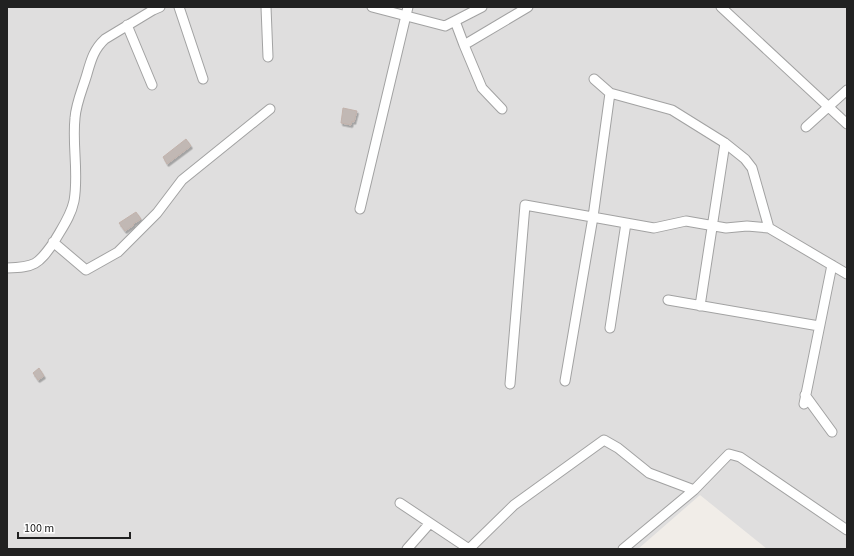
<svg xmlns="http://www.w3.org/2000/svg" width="854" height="556" font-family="'Source Sans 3',sans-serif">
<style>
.residential{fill:#dfdede}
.building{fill:#c1b8b4;stroke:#c2b2ab;filter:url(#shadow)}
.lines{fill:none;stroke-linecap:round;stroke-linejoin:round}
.minor-casing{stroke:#a2a2a2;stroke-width:11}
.minor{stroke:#fff;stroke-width:9}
</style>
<defs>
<filter id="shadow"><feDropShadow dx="1.5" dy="2.5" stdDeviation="0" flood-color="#0004"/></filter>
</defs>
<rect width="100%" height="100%" fill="#f1ede8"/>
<path class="residential" d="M7 7H847V549H767L700 495 638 549H7Z"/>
<path class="building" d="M343 108 357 111 354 122 352 121 351 125 341 123Z
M186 139 191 146 167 164 163 157Z
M136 212 141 219 133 224 134 225 125 231 119 223Z
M39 368 44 376 38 380 33 373Z"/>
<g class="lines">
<defs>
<path id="minor" d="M179 7 203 79
M266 7 268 57
M372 7 445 26 482 7
M721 7 847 124
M455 21 464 45 482 88 502 109
M127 25 152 85
M464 45 528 7
M594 79 610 93 672 110 725 143 745 159 752 168 769 228
M806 127 847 90
M360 209 408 7
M53 242 86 270 118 252 157 213 182 180 270 109
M7 268C35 267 38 265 54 242 62 228 71 216 74 201 79 173 72 146 75 118 76 103 83 88 87 74 91 60 94 49 105 39L153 10 160 7
M668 300 819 326
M700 306 725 143
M610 328 626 223
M565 381 593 217 610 93
M510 384 525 205 654 228 686 221 726 228 747 226 769 228 847 274
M805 395 832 432
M804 404 832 265
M400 503 469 549
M407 549 430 523
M469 549 514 505 604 440 618 448 649 473 694 490 729 454 740 457 847 530
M623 549 694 490"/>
</defs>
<use href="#minor" class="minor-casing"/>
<use href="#minor" class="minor"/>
</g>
<rect width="854" height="556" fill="none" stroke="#212121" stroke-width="16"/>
<path d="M18 532v6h112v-6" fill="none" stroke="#212121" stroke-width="2"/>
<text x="24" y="532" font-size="12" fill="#212121" stroke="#ffffff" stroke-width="3" paint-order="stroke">100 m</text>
</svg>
